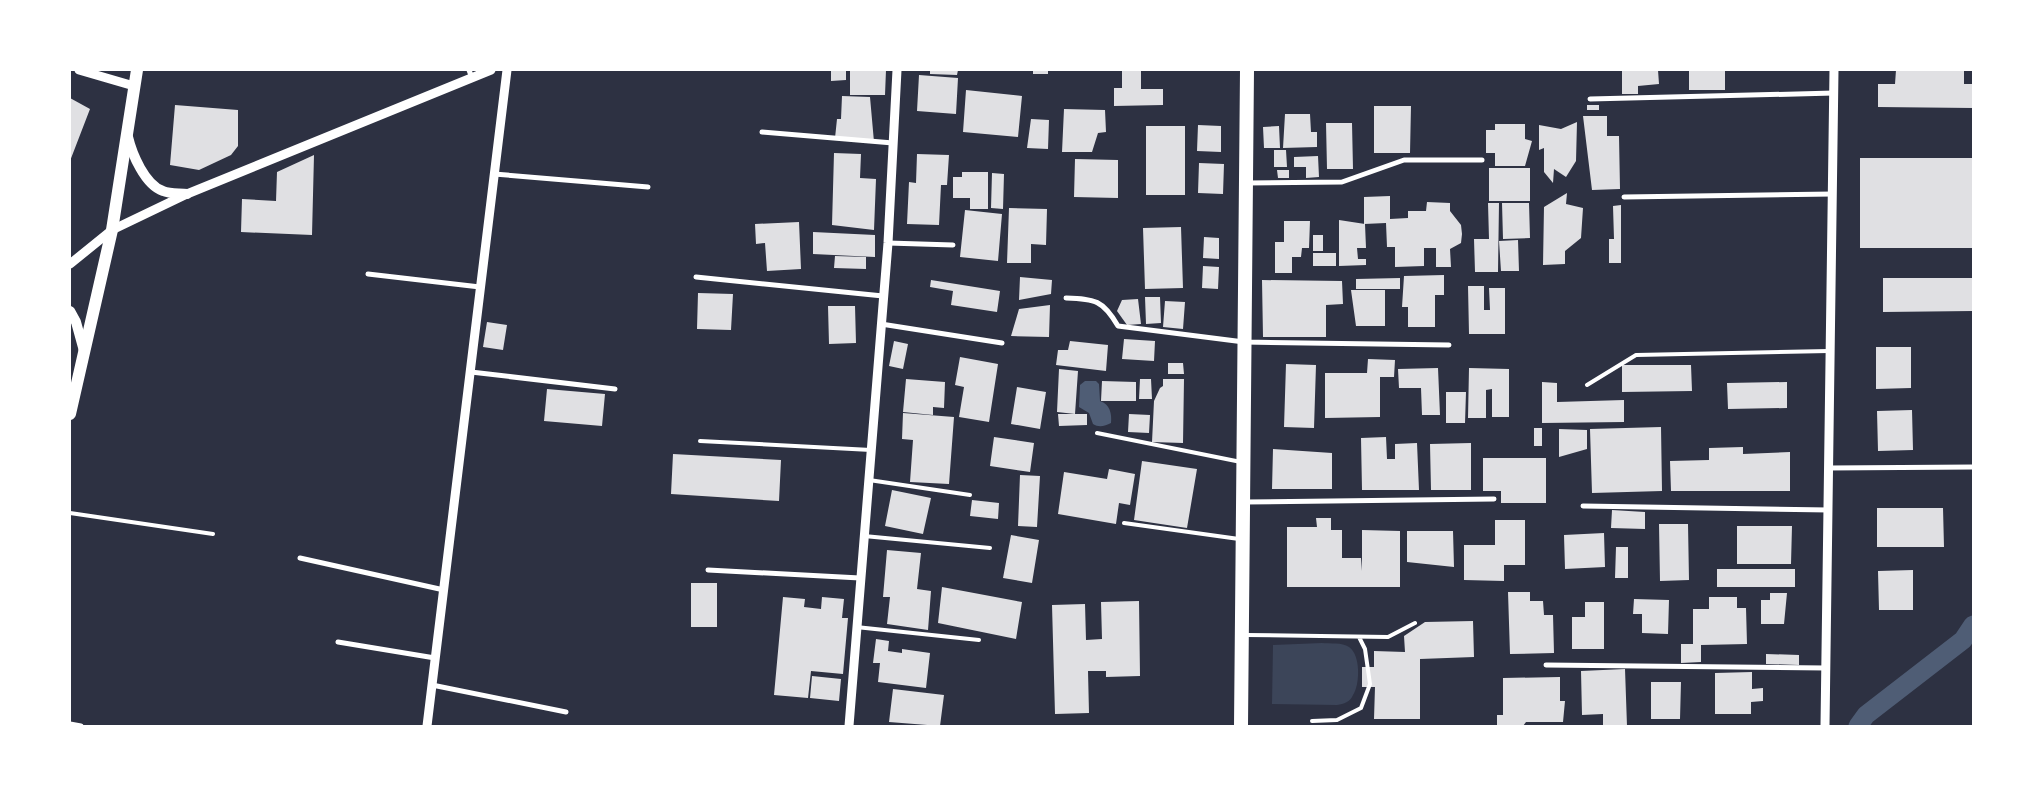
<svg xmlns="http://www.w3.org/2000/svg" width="2043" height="796" font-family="Barlow,sans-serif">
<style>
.green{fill:#3c4559}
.water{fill:#4f5d75}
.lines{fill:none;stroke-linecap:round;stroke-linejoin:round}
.canal{stroke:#4f5d75;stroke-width:19}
.building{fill:#e0e0e3}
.service{stroke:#fff;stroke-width:4}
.minor{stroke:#fff;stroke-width:5}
.tertiary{stroke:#fff;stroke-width:9}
.secondary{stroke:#fff;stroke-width:10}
.primary{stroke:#fff;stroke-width:12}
.trunk{stroke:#fff;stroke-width:14}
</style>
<rect width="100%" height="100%" fill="#2d3142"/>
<path class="green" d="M1322 643C1330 644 1342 642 1349 647 1361 655 1360 685 1353 695 1350 702 1344 704 1337 705L1272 704 1273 645Z"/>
<path class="water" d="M1085 381H1096L1099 384 1100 401C1110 404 1112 414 1111 423 1105 426 1099 428 1093 424L1089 413 1079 407 1080 385Z"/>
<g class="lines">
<path class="canal" d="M1858 726 1866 715 1963 640 1973 625"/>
</g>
<path class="building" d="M831 70H846V80L831 81Z
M850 70H886L885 95H850Z
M930 70H958L957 75 930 74Z
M1033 70H1048V74H1033Z
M1122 70H1141V89H1163V105L1114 106V88H1122Z
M1622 70H1658L1659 84 1638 86V94H1622Z
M1689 70H1725V90H1689Z
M1896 70H1964V84H1973V108L1878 107V84H1895Z
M919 75 958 78 956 114 917 111Z
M966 90 1022 96 1018 137 963 132Z
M842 96 870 97 874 142 835 138 837 119H841Z
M70 98 90 109 70 161Z
M175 105 238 110V146L231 155 199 170 170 165Z
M1587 105H1599V110H1587Z
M1374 106H1411L1410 153H1374Z
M1064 109 1105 110 1106 132 1098 133 1092 152H1062Z
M1285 114H1310L1311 132H1317V147L1283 148Z
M1583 116H1607V136H1619L1620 189 1592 190Z
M1031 119 1049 120 1048 149 1027 148Z
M1577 122 1576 161 1566 177 1554 169 1553 183 1544 172V148L1539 150V125L1561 129Z
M1326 123H1352L1353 169H1327Z
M1495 124H1525V139L1532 141 1525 166H1495V153H1486V130H1495Z
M1198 125 1221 126V152L1197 151Z
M1146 126H1185V195H1146Z
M1279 126 1280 148H1264L1263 127Z
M1274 150H1286L1287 167H1274Z
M834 153 861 154 860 178 876 179 874 230 832 225Z
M917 154 949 155 947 185H941L939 225 907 224 909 182 916 183Z
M314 155 312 235 241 232 242 199 276 201 277 172Z
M1318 156 1319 177 1306 178V167H1294V157Z
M1860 158H1973V248H1860Z
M1075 159 1118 160V198L1074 197Z
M1199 163 1224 164 1223 194 1198 193Z
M1489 168H1530V201H1489Z
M1277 170H1289V178H1278Z
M962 172H988V209H970V198H953V177H962Z
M992 173 1004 174 1003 209 991 208Z
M1567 193 1566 204 1583 208 1581 238 1565 251V264L1543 265 1544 207Z
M1390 196V219L1408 218V211H1426L1427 202 1450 203V211L1461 225 1462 234 1461 243 1450 249 1451 267H1436V248H1424V266L1395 267V247H1387L1386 223 1364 224V197Z
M1488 203H1499L1498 272H1475L1474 239H1489Z
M1502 203H1529L1530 238 1503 239Z
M1621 205V263H1609V239H1614L1613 206Z
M1009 208 1047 209 1046 245 1031 244V263H1007Z
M965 210 1002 214 998 261 960 257Z
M1339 220 1365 224 1366 248H1357L1358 259H1366V265L1339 266Z
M1284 221H1310L1309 248H1302L1301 257H1292V273H1275V242H1284Z
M799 222 801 269 767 271 765 243 756 244 755 224Z
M1181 227 1183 288 1145 289 1143 228Z
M813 232 875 235V257L813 254Z
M1313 235H1323V251H1313Z
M1204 237 1219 238V259L1203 258Z
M1518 240 1519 271H1501L1499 241Z
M1313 253H1336V266H1313Z
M835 256 866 257V269L834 268Z
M1203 266 1219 267 1218 289 1202 288Z
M1444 275V295H1435V327H1408V307H1402L1404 276Z
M1020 277 1052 280 1051 294 1019 300Z
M1400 278V289H1356V279Z
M1883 278H1973V311L1883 312Z
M931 280 1000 291 997 312 951 305 953 291 930 287Z
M1262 280 1342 281 1343 304 1326 305V337H1263Z
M1468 286H1484V310H1490L1489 288H1505V334H1469Z
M1351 290H1385V326H1356Z
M698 293 733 294 731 330 697 329Z
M1145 297H1160L1161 323 1146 324Z
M1138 299 1141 324 1127 325 1117 311 1122 300Z
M1165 301 1185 302 1183 329 1163 327Z
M1050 305 1049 337 1011 336 1019 309Z
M828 306H855L856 343 829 344Z
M487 322 507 325 503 350 483 347Z
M1124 339 1155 341 1154 361 1122 359Z
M894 341 908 344 903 369 889 366Z
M1070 341 1108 345 1106 371 1056 365 1058 350H1068Z
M1876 347H1911V388L1876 389Z
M960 357 998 364 989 422 959 417 964 387 955 385Z
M1368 359 1395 360 1394 377H1380V417L1325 418V373H1367Z
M1168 363H1183L1184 374H1168Z
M1286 364 1316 365 1314 428 1284 427Z
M1622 365H1691L1692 391 1622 392Z
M1438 368 1440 415H1422L1421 388H1399L1398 369Z
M1469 368 1509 369V417H1492V389L1486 390V418H1468Z
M1059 369 1078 371 1075 414 1057 412Z
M906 379 945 382 944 408 933 407V415L903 412Z
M1140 379H1151L1152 399H1139Z
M1163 379H1184L1183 443 1152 442 1154 401 1160 388 1163 386Z
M1102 381 1136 382V401H1101Z
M1542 382 1557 383V402L1624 400V422L1542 423Z
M1787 382V408L1728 409 1727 383Z
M1017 387 1046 392 1040 429 1011 424Z
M547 389 605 394 602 426 544 421Z
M1446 392H1466L1465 423H1446Z
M1912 410 1913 450 1878 451 1877 411Z
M903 413 954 417 949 484 910 482 913 440 902 439Z
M1058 414H1087V425L1059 426Z
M1129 414 1150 415 1149 433 1128 432Z
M1661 427 1662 491 1592 493 1590 429Z
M1534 428H1542V446H1534Z
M1559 429 1587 430V449L1559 457Z
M994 437 1034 443 1030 472 990 466Z
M1386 437 1387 459H1395V444L1417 443 1419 490H1362L1361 438Z
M1471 443V490H1431L1430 444Z
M1743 447V454L1790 452V491H1671L1670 461 1709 460V448Z
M1273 449 1332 453V489H1272Z
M673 454 781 460 779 501 671 494Z
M1483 458H1546V503H1501V491H1483Z
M1142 461 1197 469 1187 528 1134 520Z
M1109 469 1135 474 1130 505 1119 503 1116 524 1058 514 1064 472 1107 479Z
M1020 475 1040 476 1037 527 1018 526Z
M892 490 931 498 923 534 885 526Z
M972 500 999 503 998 519 970 516Z
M1877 508H1943L1944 547H1877Z
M1612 510 1645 512V529L1611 528Z
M1316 518H1331V530H1342V558H1361L1362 571V530L1400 531V587H1287V527H1317Z
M1495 520H1525V565H1504V581L1464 580V545H1495Z
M1659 524H1688L1689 580 1660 581Z
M1737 526H1792L1791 564H1737Z
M1407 531H1453L1454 567 1407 562Z
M1604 533 1605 567 1565 569 1564 535Z
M1011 535 1039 540 1032 583 1003 578Z
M1616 547H1628V578H1615Z
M887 550 921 553 917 589 931 591 928 630 887 624 890 597H883Z
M1717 569H1795V587H1717Z
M1913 570V610H1879L1878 571Z
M691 583H717V627H691Z
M942 587 1022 602 1016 639 938 623Z
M1508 592H1530V601H1543L1544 615H1553L1554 653 1510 654Z
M1770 593H1787L1784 624H1761V600H1770Z
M783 597 805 599 804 607 821 609 822 597 844 599 842 618H848L843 674 811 671 808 698 774 695Z
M1709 597H1737V608H1746L1747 644 1701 645V662L1681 663V644H1693V609H1709Z
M1634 599 1669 600 1668 634 1642 633V614H1633Z
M1139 601 1140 676 1106 677V671H1088L1089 713 1055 714 1052 605 1085 604 1086 640 1102 639 1101 602Z
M1585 602H1604V649H1572V617H1585Z
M1473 621 1474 657 1420 659V719H1374L1375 687H1362V667H1374V651L1405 652 1404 636 1425 622Z
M876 639 889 641 888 651 902 653V649L930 653 926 688 878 682 880 663H873Z
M1766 654 1799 655V665L1766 664Z
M1625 669 1627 726H1603V714L1582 715 1581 671Z
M1752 672V689L1763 688V701L1751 702V714H1715V673Z
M812 676 841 679 839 701 810 698Z
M1560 677V701H1565L1563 722H1526L1523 726H1497V715H1503V678Z
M1651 682H1681L1680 719H1651Z
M893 689 944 695 940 726 889 722Z"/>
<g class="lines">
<path class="service" d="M1587 385 1636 355 1829 351
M1097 433 1241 462
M700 441 871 450
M869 480 970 495
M70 513 213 534
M1124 523 1239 539
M864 536 990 548
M856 627 979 640
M1246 635 1388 637 1415 623
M1312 721 1337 720 1361 708 1370 684 1365 649 1359 637"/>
<path class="minor" d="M469 70 472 78
M1590 99 1834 93
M762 132 893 143
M494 174 648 187
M1246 183 1342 182 1404 160H1482
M1624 197 1833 194
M888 243 953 245
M368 274 480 287
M696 277 883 296
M1066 298C1095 299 1103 300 1118 326L1244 342 1449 345
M881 324 1002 343
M471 372 615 389
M1829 468 1973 467
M1245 502 1494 499
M1583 506 1829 510
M300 558 444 590
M708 570 860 578
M338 642 435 658
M1546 665 1826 668
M432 685 566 712
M70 724 81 726"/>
<path class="tertiary" d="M79 70 134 86
M70 264 112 230 187 194 491 70
M427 726 507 70
M849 726 888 243 897 70
M1825 726 1834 70"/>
<path class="secondary" d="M128 137C132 154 145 185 163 191 170 194 179 193 187 194
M70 311 76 322 84 351"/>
<path class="primary" d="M70 414 112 230 137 70"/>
<path class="trunk" d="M1241 726 1247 70"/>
</g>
<rect width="2043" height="796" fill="none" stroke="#ffffff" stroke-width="142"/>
</svg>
